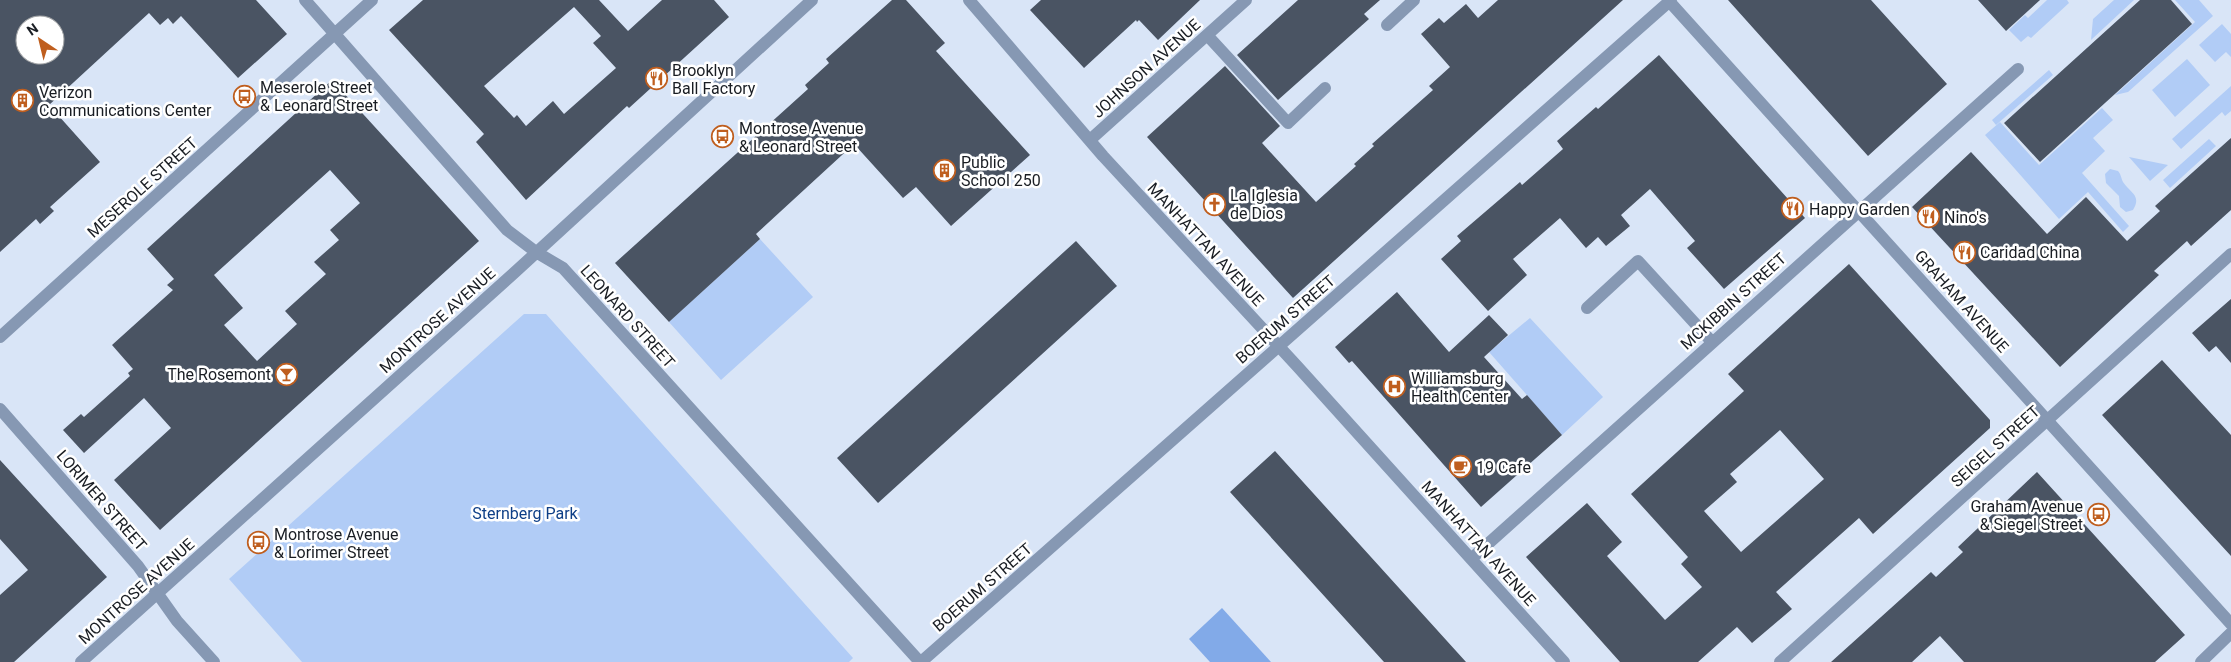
<svg xmlns="http://www.w3.org/2000/svg" width="2231" height="662" font-family="Roboto,sans-serif">
<style>
.green{fill:#b1ccf6}
.water{fill:#82aae8}
.building{fill:#4a5463;fill-rule:evenodd}
.lines{fill:none;stroke-linecap:round;stroke-linejoin:round}
.minor{stroke:#8698b3;stroke-width:12}
.labels{text-anchor:middle;stroke-width:5;stroke-linejoin:round;paint-order:stroke}
.street-label{font-size:16px;fill:#191d23;stroke:#fff}
.poi-label{font-size:16px;fill:#191d23;stroke:#fff;text-anchor:start}
.park-label{font-size:16px;fill:#0e3f87;stroke:#fff}
</style>
<rect width="100%" height="100%" fill="#d9e5f7"/>
<path class="green" d="M2047 0H2067L2069 3 2031 38 2028 36 2021 42 2009 30 2025 15 2028 18Z
M2114 0H2134L2091 40 2093 19Z
M2175 0H2199L2213 16 2128 92 2115 95 2195 22Z
M2222 24 2231 34V57L2226 52 2215 62 2199 45Z
M2187 59 2210 85 2175 117 2152 90Z
M2049 70 2053 75 1996 125 1992 120Z
M2231 86V111L2225 116 2222 112 2181 149 2172 139Z
M2102 108 2113 120 2093 138 2105 151 2082 173 2129 226 2123 232 2088 192 2059 219 1985 135 2000 122 2039 165Z
M2209 139 2216 146 2170 188 2163 180Z
M2129 157 2168 165 2150 181Z
M2110 169 2118 171C2121 174 2121 178 2123 182 2130 193 2142 195 2133 210L2126 212 2120 207 2119 196 2106 183 2105 174Z
M760 239 813 297 721 380 669 322Z
M524 314H546L853 658 849 662H302L229 579Z
M1530 318 1603 397 1562 435 1489 352Z"/>
<path class="water" d="M1222 608 1271 662H1210L1189 639Z"/>
<path class="building" d="M0 0H256L287 34 238 78 181 16 173 24 168 18 160 25 149 13 49 105 100 162 50 207 54 211 40 224 36 219 0 252ZM25 25H55V55H25Z
M423 0H599L628 31 662 0H714L729 17 629 108 627 106 526 200 476 142 484 134 389 30ZM574 7 601 36 593 43 616 68 564 114 553 101 526 126 517 115 514 118 484 86Z
M892 0H906L945 43 936 51 1030 155 951 226 916 187 903 198 854 144 756 234 760 239 669 322 615 263 808 89 805 85 829 63 826 59Z
M1041 0H1200L1158 40 1139 20 1137 22 1136 20 1084 68 1030 10Z
M1298 0H1380L1364 14 1369 19 1278 100 1237 55Z
M1498 0H1623L1293 298 1147 137 1225 66 1280 126 1262 143 1316 202 1356 166 1354 164 1374 146 1372 144 1433 90 1429 86 1450 67 1421 34 1439 18 1444 23 1466 4 1478 18Z
M1728 0H1871L1947 84 1868 156Z
M1978 0H2040L2006 31Z
M2140 0H2171L2192 24 2040 162 2004 123Z
M1659 55 1805 218 1724 289 1687 248 1695 241 1650 189 1621 215 1630 226 1606 246 1598 237 1586 248 1560 218 1513 259 1527 275 1488 311 1441 259 1461 241 1457 236 1520 182 1522 185 1563 149 1557 141 1596 107 1598 109Z
M332 80 479 241 160 530 114 480 171 428 144 398 84 453 63 430 81 414 84 417 130 376 128 373 133 369 112 345 173 290 167 285 174 279 147 249ZM330 170 360 203 330 230 339 240 314 262 326 274 285 311 297 324 257 361 224 325 243 308 214 275Z
M2231 138V210L2191 246 2187 241 2154 271 2159 275 2060 367 1912 207 1971 152 2047 234 2086 197 2127 241 2160 211 2155 206Z
M1076 241 1117 286 878 503 837 458Z
M1849 264 1990 420V428L1873 534 1859 518 1776 592 1792 609 1752 643 1737 627 1698 662H1620L1526 557 1587 503 1622 542 1607 556 1665 620 1684 603 1702 587 1681 564 1688 557 1631 494 1744 391 1728 374ZM1780 430 1824 479 1741 552 1704 511 1737 482 1730 474Z
M1397 292 1449 352 1489 315 1508 335 1484 357 1522 399 1527 395 1562 435 1481 507 1352 361 1349 363 1335 347Z
M2231 299V363L2216 346 2209 352 2192 333Z
M2162 360 2231 435V556L2102 415Z
M1275 451 1466 662H1384L1230 492Z
M0 460 107 577 14 662H0V595L28 570 0 539Z
M2037 472 2185 635 2155 662H1964L1940 636 1912 662H1831L1931 572 1936 577 1963 552 1958 547Z"/>
<g class="lines">
<path class="minor" d="M305 0 507 230 536 252 563 268 920 662
M969 0 1103 156 1297 366 1564 662
M1668 0 2231 624
M1387 25 1414 0
M1207 35 1288 123 1325 88
M1091 139 1246 0
M1587 308 1638 261 1712 342
M0 337 372 0
M0 409 138 566 177 621 214 662
M1471 559 2018 69
M81 662 514 273 812 0
M921 662 1671 0
M1780 662 2231 254
M2201 662 2231 633"/>
</g>
<defs>
<symbol id="restaurant-ring" viewBox="-11 -11 22 22"><circle r="9.5" fill="#fff" stroke="#bf5e1e" stroke-width="1.5"/><path d="M-5-6h1v4h1v-4h1v4h1v-4h1v5L-1.5 .5V6h-2V.5L-5-1ZM5-6V6H3V1.5H1.5Q1.5-4 5-6Z" fill="#bf5e1e"/></symbol>
<symbol id="bus-ring" viewBox="-11 -11 22 22"><circle r="9.5" fill="#fff" stroke="#bf5e1e" stroke-width="1.5"/><path d="M-5-6H5V4H4V6H2V4H-2V6H-4V4H-5ZM-3.5-4V0h7V-4ZM-3.5 1.2v1.5H-2V1.2ZM2 1.2v1.5H3.5V1.2Z" fill="#bf5e1e"/></symbol>
<symbol id="building-ring" viewBox="-11 -11 22 22"><circle r="9.5" fill="#fff" stroke="#bf5e1e" stroke-width="1.5"/><path d="M-4-6H4V6H1V3H-1V6H-4ZM-2.5-4.3h1.7v1.8h-1.7ZM.8-4.3h1.7v1.8H.8ZM-2.5-1h1.7V.8h-1.7ZM.8-1h1.7V.8H.8Z" fill="#bf5e1e"/></symbol>
<symbol id="church-ring" viewBox="-11 -11 22 22"><circle r="9.5" fill="#fff" stroke="#bf5e1e" stroke-width="1.5"/><path d="M-1.2-6h2.4v3.5h3.3v2.4h-3.3V6h-2.4V-.1h-3.3v-2.4h3.3Z" fill="#bf5e1e"/></symbol>
<symbol id="bar-ring" viewBox="-11 -11 22 22"><circle r="9.5" fill="#fff" stroke="#bf5e1e" stroke-width="1.5"/><path d="M-6-5H6L.8 .8V4.5H3.5V6h-7V4.5H-.8V.8Z" fill="#bf5e1e"/></symbol>
<symbol id="hospital-ring" viewBox="-11 -11 22 22"><circle r="9.5" fill="#fff" stroke="#bf5e1e" stroke-width="1.5"/><path d="M-5-5h3v3.5h4V-5h3V5h-3V1.5h-4V5h-3Z" fill="#bf5e1e"/></symbol>
<symbol id="cafe-ring" viewBox="-11 -11 22 22"><circle r="9.5" fill="#fff" stroke="#bf5e1e" stroke-width="1.5"/><path d="M-5.5-4.5H6V0H3Q3 3.5 0 3.5H-2.5Q-5.5 3.5-5.5 0ZM3-3.2v2h1.7v-2ZM-6 4.5H4V6H-6Z" fill="#bf5e1e"/></symbol>
</defs>
<g fill-rule="evenodd">
<use href="#restaurant-ring" x="644" y="66" width="25" height="25"/>
<use href="#bus-ring" x="232" y="84" width="25" height="25"/>
<use href="#building-ring" x="10" y="88" width="25" height="25"/>
<use href="#bus-ring" x="710" y="124" width="25" height="25"/>
<use href="#building-ring" x="932" y="158" width="25" height="25"/>
<use href="#church-ring" x="1202" y="192" width="25" height="25"/>
<use href="#restaurant-ring" x="1780" y="196" width="25" height="25"/>
<use href="#restaurant-ring" x="1916" y="204" width="25" height="25"/>
<use href="#restaurant-ring" x="1952" y="240" width="25" height="25"/>
<use href="#bar-ring" x="274" y="362" width="25" height="25"/>
<use href="#hospital-ring" x="1382" y="374" width="25" height="25"/>
<use href="#cafe-ring" x="1448" y="454" width="25" height="25"/>
<use href="#bus-ring" x="2086" y="502" width="25" height="25"/>
<use href="#bus-ring" x="246" y="530" width="25" height="25"/>
</g>
<g class="labels">
<g class="street-label">
<text transform="translate(1146 68) rotate(-42)" y="6">JOHNSON AVENUE</text>
<text transform="translate(142 187) rotate(-42)" y="6">MESEROLE STREET</text>
<text transform="translate(1206 244) rotate(47)" y="6">MANHATTAN AVENUE</text>
<text transform="translate(1733 301) rotate(-42)" y="6">MCKIBBIN STREET</text>
<text transform="translate(1962 301) rotate(48)" y="6">GRAHAM AVENUE</text>
<text transform="translate(628 316) rotate(48)" y="6">LEONARD STREET</text>
<text transform="translate(1285 319) rotate(-41)" y="6">BOERUM STREET</text>
<text transform="translate(437 320) rotate(-42)" y="6">MONTROSE AVENUE</text>
<text transform="translate(1995 446) rotate(-42)" y="6">SEIGEL STREET</text>
<text transform="translate(102 500) rotate(49)" y="6">LORIMER STREET</text>
<text transform="translate(1479 543) rotate(48)" y="6">MANHATTAN AVENUE</text>
<text transform="translate(982 587) rotate(-41)" y="6">BOERUM STREET</text>
<text transform="translate(136 591) rotate(-42)" y="6">MONTROSE AVENUE</text>
</g>
<g class="poi-label">
<text x="672" y="76">Brooklyn<tspan x="672" dy="18">Ball Factory</tspan></text>
<text x="260" y="93">Meserole Street<tspan x="260" dy="18">&amp; Leonard Street</tspan></text>
<text x="39" y="98">Verizon<tspan x="39" dy="18">Communications Center</tspan></text>
<text x="739" y="134">Montrose Avenue<tspan x="739" dy="18">&amp; Leonard Street</tspan></text>
<text x="961" y="168">Public<tspan x="961" dy="18">School 250</tspan></text>
<text x="1230" y="201">La Iglesia<tspan x="1230" dy="18">de Dios</tspan></text>
<text x="1809" y="215">Happy Garden</text>
<text x="1944" y="223">Nino's</text>
<text x="1980" y="258">Caridad China</text>
<text x="271" y="380" text-anchor="end">The Rosemont</text>
<text x="1411" y="384">Williamsburg<tspan x="1411" dy="18">Health Center</tspan></text>
<text x="1476" y="473">19 Cafe</text>
<text x="2083" y="512" text-anchor="end">Graham Avenue<tspan x="2083" dy="18">&amp; Siegel Street</tspan></text>
<text x="274" y="540">Montrose Avenue<tspan x="274" dy="18">&amp; Lorimer Street</tspan></text>
</g>
<g class="park-label">
<text x="525" y="519">Sternberg Park</text>
</g>
</g>
<g transform="translate(40 40) rotate(325)"><circle r="24" fill="#ffffff" stroke="#a3a5a7"/>
<path d="M0-4L9 19L0 12L-9 19Z" fill="#bf5e1e"/>
<text y="-8" font-size="14" font-weight="bold" text-anchor="middle" fill="#191d23">N</text>
</g>
</svg>
